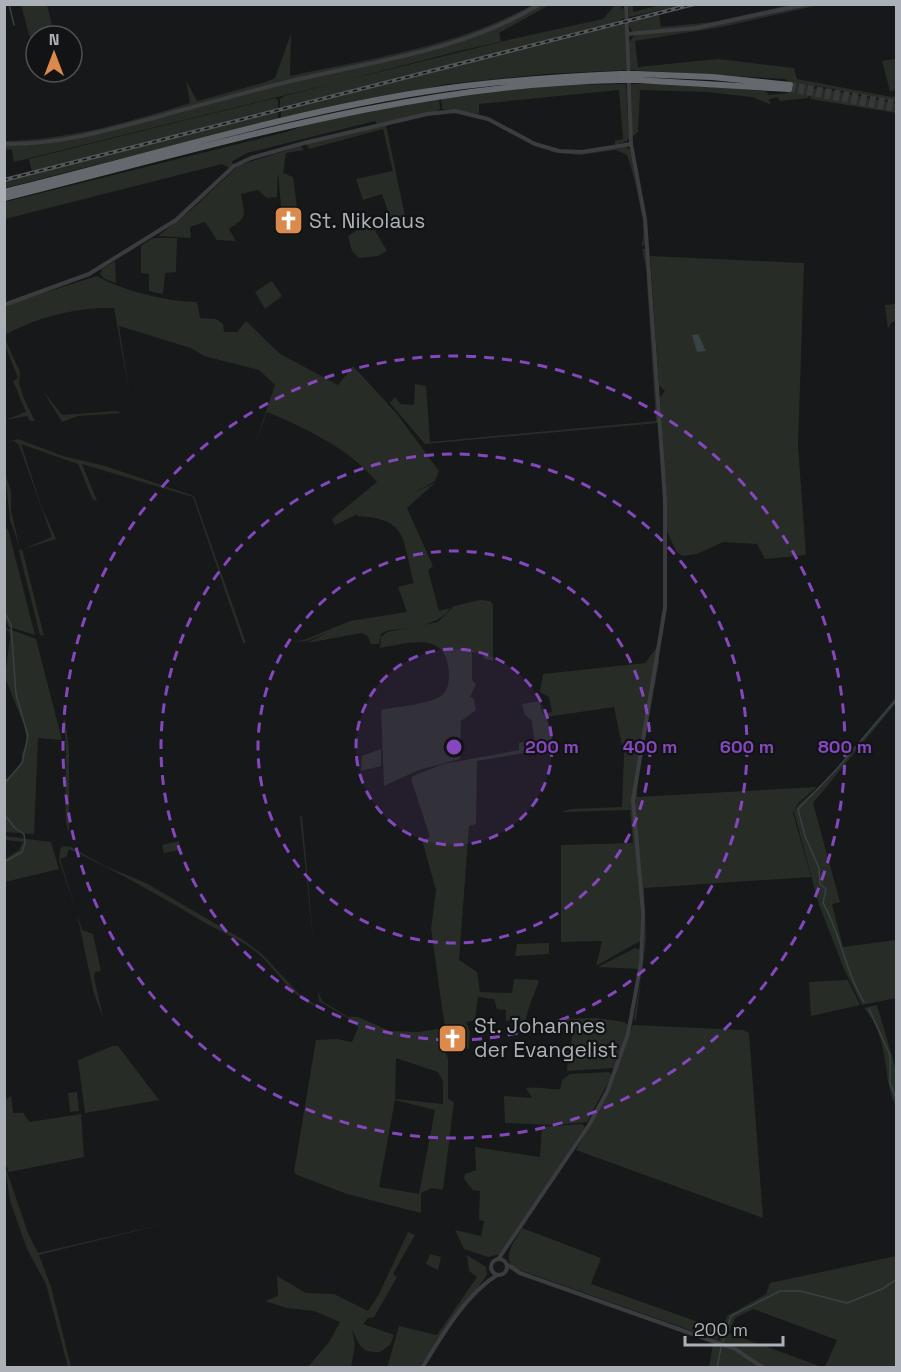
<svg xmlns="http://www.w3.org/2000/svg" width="901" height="1372" font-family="'Space Grotesk',sans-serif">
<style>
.green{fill:#272d26;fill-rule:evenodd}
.water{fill:#364244}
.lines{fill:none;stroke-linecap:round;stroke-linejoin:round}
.stream{stroke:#364244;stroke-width:1.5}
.highway-tunnel{stroke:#353739;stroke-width:6;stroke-dasharray:6 3;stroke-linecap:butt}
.minor{stroke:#3b3c3f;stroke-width:4}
.highway{stroke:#65696e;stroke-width:6}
.rail-casing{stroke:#54575a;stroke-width:4}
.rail{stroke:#121314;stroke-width:1.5;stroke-dasharray:4.5;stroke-linecap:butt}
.highway-bridge{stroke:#65696e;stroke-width:6}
.ring{fill:none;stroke:#8547bd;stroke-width:3;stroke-dasharray:10 8}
.labels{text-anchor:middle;stroke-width:4.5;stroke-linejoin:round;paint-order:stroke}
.poi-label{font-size:21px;fill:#abb1b7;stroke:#121314;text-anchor:start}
.centre{fill:#8547bd;stroke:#121314;stroke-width:3}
.ring-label{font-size:18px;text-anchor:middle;font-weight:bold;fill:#8547bd;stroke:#121314;stroke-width:4.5;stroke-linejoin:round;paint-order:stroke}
</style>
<rect width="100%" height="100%" fill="#171819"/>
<path class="green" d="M21 5H47L52 25 30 38Z
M532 5H549L499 33 501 42 14 162 12 150 5 149 4 141C68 140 129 122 190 103L186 80 197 101 266 82 275 78 291 34 290 76C373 58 458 46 532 5Z
M615 5H622L620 9 624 8V18L613 24 280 108V99L284 96 459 51 603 19Z
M628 5H633V12L661 5H684L629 17Z
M789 5H819L722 27 635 41 638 67 718 59 794 68 797 79 892 97 896 96V102L818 86 811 87 808 98 780 101 778 97 769 99 770 104 752 97 706 92 640 90 638 132 632 137 631 84H680L765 91 769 95 788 93 791 84 785 79 630 70 629 43 634 35 628 23 659 15 661 27 713 22Z
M625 24 626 70 545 74 448 84 281 118V110Z
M896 59V90L890 91 882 61Z
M626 84 629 137 627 141 615 145V141L623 139 619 90 479 104V114L442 109 441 99 551 85Z
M820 88 896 104V113L810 99 812 89Z
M275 98 278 100V109L32 171 29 159Z
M439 98 440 109 436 111 377 124 375 121 247 153 231 162 234 164 230 168 222 164 5 219V202L286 132 309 124Z
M278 111V119L5 188V181Z
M386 125 405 216 391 220 382 194 363 200 356 179 393 171 383 129 309 149 306 144Z
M301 146 304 150 286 153 283 173 293 177 298 215 282 218 278 172 277 197 267 198 258 190 241 194C245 216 248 217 229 229L236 241 217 240 205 222 190 227 191 238 158 236 190 211 239 165Z
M625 146 630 150 641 206 645 245 641 246C649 234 633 170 627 155L616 150 579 155 551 152V151L584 153Z
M373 227 387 251 378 256 359 258 352 251 348 236 360 228Z
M153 238H177L176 272 165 273 163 294 149 291V274L141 273V246Z
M642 249H646L658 423 425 444 390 403 395 397 400 404 414 405 415 384 426 386 430 442 656 421 646 268Z
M650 256 804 263 798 446 806 555 765 559 757 544 723 542 697 554 682 556 676 551 667 531 660 397 665 391 659 385Z
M115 261 116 283 105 279 100 274 103 268Z
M97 276C120 290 169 302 197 302L200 318 216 319 223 324 224 332H237L246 321 280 354 338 385 353 366 397 414 439 471 435 481 410 495 436 482 407 508 433 566 428 570 439 611 450 608C439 627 407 627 386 631L381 634 379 644H371L367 635 361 633 307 643 327 633 307 641 292 642 304 640 350 621 407 612 398 587 414 583C402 542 410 518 357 516L358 514 335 525 332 519 377 482C350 449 305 428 267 412L254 447 275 385 259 370 204 356 191 348 119 326 130 397 114 308C78 307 36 317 5 335L4 308 15 302Z
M272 281 282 296 265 309 255 292Z
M896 304V321L891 323 888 329 885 305Z
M4 337 20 372 19 383 24 399 35 421H30L27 416 5 420 26 412 13 381 18 378 5 345Z
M43 391 62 415 116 411 122 413 78 416 62 422Z
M18 439 63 456 105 466 194 496 246 643H243L193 497 82 464 97 501 93 500 78 464 21 444 41 505 56 539 23 549 52 537 19 445 14 441 5 443Z
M5 474 11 491V511L20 548 10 520Z
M8 529 35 635 9 627 5 619 4 530Z
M22 549 44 636 40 635 19 551Z
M480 600 490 601 493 605V661L485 659 482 653 472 652V680L476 684 470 697 474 699 476 710 461 721 460 759 419 770 384 786 381 710C399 706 426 705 441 696 448 691 449 682 449 675 448 630 410 643 380 648L381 637 387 632 438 622 454 606Z
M4 627 36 639 62 740 38 738 34 834 5 832V780L15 772 22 762V753L27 744 25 728 5 677 10 638 9 632Z
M657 647 659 662 638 776 637 797 817 787 798 803 793 813 811 877 644 888 646 939 636 1021 634 1018 643 968 644 906 641 907 640 941 596 966 602 941 561 942V845L633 843 630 810 561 812 571 809 622 807 624 755 614 707 546 717 555 748 477 761 476 824 469 826 459 960 477 972 480 992 512 993 514 979 539 980C534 996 525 1013 525 1029L513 1027V1020L506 1021V1010L497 1009 494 999 478 997 475 1020 466 1022 470 1032 469 1049 465 1048 463 1037 458 1032 445 1031 444 1033 447 1045H451L444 1050 448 1058V1099L454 1102 443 1190 432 1188 421 1193V1213L347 1194 297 1175 294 1172 316 1040 337 1039 352 1042 358 1028 356 1023 319 1001 318 991 322 1001 348 1017H358L390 1031 418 1032 445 1028 431 929 436 890 422 840 430 837 411 779 413 776 443 764 519 750V743L534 739 532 721 525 715 522 704 539 701 543 714 552 712 549 697 540 692 543 674 645 663ZM396 1058 438 1072 443 1081V1104L395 1099ZM395 1100 435 1110 419 1194 379 1187Z
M896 697V703L813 803 840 902 832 904 843 947 896 940V998L862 1005 844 969 819 905 794 812 799 804 824 783Z
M65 719 69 749V832C61 822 70 746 63 721Z
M381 749V766L361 771 362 756Z
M302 816 314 946 300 817Z
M5 836 51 842 59 869 5 882V859L19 850 23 842 5 840Z
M179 841 181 850 164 853 162 845Z
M63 846 71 847 105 866 146 883 245 941 262 954 302 997 320 1007C289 999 276 965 251 948 238 939 222 932 207 924 162 897 117 871 69 849L66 857 60 859 82 930 93 934 101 971 95 972 94 977 103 1017 94 994 77 914 59 860 60 850Z
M549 943V954L515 956 517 944Z
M635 948 640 950 639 969 598 967Z
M848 980 860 1005 811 1016 809 982Z
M877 1005 896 1070V1107C881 1076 891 1039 864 1008Z
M596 1018 624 1022 629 1026 615 1068 567 1071 568 1059 563 1058 564 1052 570 1051 573 1030 564 1023H557V1019Z
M633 1025 743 1030 749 1033 763 1218 576 1150 608 1093Z
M113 1046H118L159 1100 85 1113 78 1060Z
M609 1072 612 1075 587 1122 554 1125 505 1123 504 1096 532 1098 526 1088C539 1086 548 1090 560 1089L562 1080 570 1074Z
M77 1092 79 1111 70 1112 68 1093Z
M11 1096 13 1113H23L30 1122 81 1114 84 1157 9 1172 5 1163 4 1101Z
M582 1124 585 1127 501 1254 488 1257 464 1249 455 1230 481 1236 484 1221 479 1220 480 1191 473 1190 464 1179 465 1174 476 1170 475 1147 540 1157 542 1127Z
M5 1166 28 1233 38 1253 172 1222 39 1255 51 1287 71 1367H68L46 1284 27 1249 10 1201Z
M522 1228 601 1258 591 1284 721 1330 718 1340 514 1268C501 1257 516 1239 522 1228Z
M408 1232 415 1235 393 1274 397 1277 374 1317 368 1318 363 1324 394 1335 390 1345 380 1352C358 1353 360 1343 352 1330L355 1345 351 1367H308L330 1341 340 1322 314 1311 287 1308 265 1301 278 1296 277 1276 306 1293 334 1294 368 1311 379 1294Z
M430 1254 441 1257 438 1270 426 1264Z
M467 1255 486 1267 487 1275 420 1367 387 1368 399 1326 437 1335 477 1277 469 1271Z
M896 1256V1367H825L837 1340 753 1309 735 1318 729 1333 822 1367H766L747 1354 719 1341 727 1316 766 1294 770 1283Z
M713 1343 736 1352 761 1368H709Z"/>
<path class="water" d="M698 334 706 351 697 352 692 335Z"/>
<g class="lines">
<path class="stream" d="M9 4 14 25
M4 611 11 625 16 694 28 736 22 763 4 784
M4 814 15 828 24 834 25 843 22 852 4 862
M864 1002C845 971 841 934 823 903L826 889 820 884 819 868 805 836 798 809 836 770 896 700
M869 1009 890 1055V1083L896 1098
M723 1341 731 1316 780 1291H800L847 1303 882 1289 896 1280
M717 1368 721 1347"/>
<path class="highway-tunnel" d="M790 85 896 103
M789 89 896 109"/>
<path class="minor" d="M627 34 696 28 807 4
M4 144C59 145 109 130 161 116 199 105 237 95 275 85 364 62 460 53 540 4
M4 305 89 274 176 220 234 166 251 158 304 143 427 114 455 111 488 119 535 144 559 151 582 152 631 144
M499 1258 589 1125 607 1092 628 1034 641 963 643 913 633 800 665 608V499L645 219 631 144 626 4
M491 1267a8 8 0 1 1 16 0a8 8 0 1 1-16 0Z
M508 1265 520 1273 735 1349 764 1368
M422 1368C442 1336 465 1295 497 1275"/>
<path class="highway" d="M637 74 712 77 790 85
M637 80 789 89
M4 192C145 158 286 113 429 91 493 81 556 77 620 74
M4 198C208 147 409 84 620 80"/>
<defs>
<path id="rail" d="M4 180 694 4"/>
</defs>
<use href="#rail" class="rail-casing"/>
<use href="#rail" class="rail"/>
<path class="highway-bridge" d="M620 74H637
M620 80H637"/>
</g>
<circle cx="454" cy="747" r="98" fill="#8547bd" fill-opacity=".12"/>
<g class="ring">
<circle cx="454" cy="747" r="98"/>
<circle cx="454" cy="747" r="196"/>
<circle cx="454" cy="747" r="293"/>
<circle cx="454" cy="747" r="391"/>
</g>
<defs>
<symbol id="church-square" viewBox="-11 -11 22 22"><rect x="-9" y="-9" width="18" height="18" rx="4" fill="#dc8a4c" stroke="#121314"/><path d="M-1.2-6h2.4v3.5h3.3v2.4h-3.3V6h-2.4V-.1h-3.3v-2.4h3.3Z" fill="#fff"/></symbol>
</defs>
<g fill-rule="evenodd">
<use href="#church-square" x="272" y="204" width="33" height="33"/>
<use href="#church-square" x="436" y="1022" width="33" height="33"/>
</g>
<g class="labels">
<g class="poi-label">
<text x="309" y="228">St. Nikolaus</text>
<text x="474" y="1033">St. Johannes<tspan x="474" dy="24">der Evangelist</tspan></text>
</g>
</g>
<circle cx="454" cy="747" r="9" class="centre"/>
<g class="ring-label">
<text x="552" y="753">200 m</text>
<text x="650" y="753">400 m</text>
<text x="747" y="753">600 m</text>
<text x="845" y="753">800 m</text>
</g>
<rect width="901" height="1372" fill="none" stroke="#abb1b7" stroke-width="12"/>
<g transform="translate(54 54)"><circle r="28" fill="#121314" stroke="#4f5255" stroke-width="1.5"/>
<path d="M0-4.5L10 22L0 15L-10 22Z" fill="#dc8a4c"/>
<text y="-9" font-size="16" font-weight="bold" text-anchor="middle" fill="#abb1b7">N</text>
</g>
<path d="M685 1336v9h98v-9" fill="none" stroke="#abb1b7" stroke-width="3"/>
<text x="694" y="1336" font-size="18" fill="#abb1b7" stroke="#121314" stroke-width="4.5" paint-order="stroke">200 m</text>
</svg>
